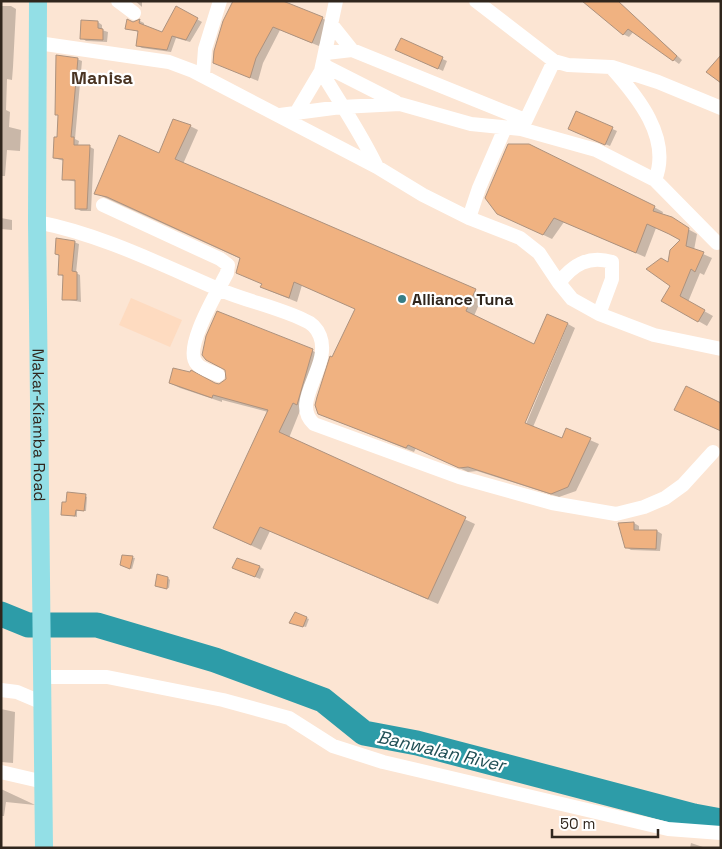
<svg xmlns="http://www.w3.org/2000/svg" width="722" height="849" font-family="'Space Grotesk',sans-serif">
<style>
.built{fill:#fedbc0}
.shadow{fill:#0003}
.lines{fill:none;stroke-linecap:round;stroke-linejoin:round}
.river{stroke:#2d9ca8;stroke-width:25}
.building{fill:#f0b281;stroke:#ad927e}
.minor{stroke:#fff;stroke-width:14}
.major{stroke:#93dfe6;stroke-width:18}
.poi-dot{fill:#367e86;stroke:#fff;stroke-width:2}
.labels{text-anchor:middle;stroke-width:4.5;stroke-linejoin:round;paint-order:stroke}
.poi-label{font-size:16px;font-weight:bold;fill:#30261d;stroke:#fff;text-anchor:start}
.street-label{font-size:16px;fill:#30261d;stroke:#fff}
.neighbourhood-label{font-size:18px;font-weight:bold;fill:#4a3422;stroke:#fff}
.water-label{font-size:18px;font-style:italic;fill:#214f55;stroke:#fff}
</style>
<rect width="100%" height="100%" fill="#fce5d3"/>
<path class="built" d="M131 298 182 320 170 347 119 325Z"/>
<path class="shadow" d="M135 1 142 2V7L141 6Z
M617 1 682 60 679 64 634 31 629 37 623 34Z
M1 6H11L16 9 13 67 12 80 7 79 6 110 10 112 9 127 21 130 20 151 7 150 5 176H1Z
M177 8 202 22 190 42 176 38 171 52 142 48 137 45 139 32 126 28 140 21 144 23V26L163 33Z
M322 18 329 22 319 46 280 30 263 63 258 81 214 62 224 21Z
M98 22 102 25V30L108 32 107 42 86 41 82 38Z
M401 40 447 61 443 71 402 52Z
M77 59 82 61 75 139 79 141 78 146 90 147 94 149 91 211H81L76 208 77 182 63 179 64 161 54 158 59 138 60 116 56 114Z
M577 113 617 131 610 146 575 132Z
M190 126 198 130 183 164 483 295 474 316 522 428 524 429 568 324 575 328 533 427 563 439 567 430 599 444 576 491 559 497 477 471 468 472 416 448 414 452 319 414 333 359 356 309 302 285 297 302 270 291 262 286 263 284 237 272 241 259 95 193 160 154Z
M654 207 663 212 662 215 697 234 694 250 712 258 704 275 700 273 688 302 713 316 707 326 663 301 672 286 669 263 682 240 678 238 656 228 645 257 564 222 552 239 508 218Z
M1 218 12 220V230L1 229Z
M74 242 79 244 76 273 80 275 81 302 63 299 64 277 59 274 60 256 56 254Z
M313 351 322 356 289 438 475 524 438 604 270 531 261 550 225 533 268 412 222 400V402L180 388 170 383 220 385Z
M85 496 87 497 86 511H77V517L62 514Z
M634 523 639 526V531H657L662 534 660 551 631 550 626 547 619 524Z
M123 556 135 558 132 569 122 564Z
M260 567 264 569 260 579 238 570Z
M168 578 170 580 169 588 156 585Z
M296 614 309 619 306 627 292 623Z
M1 709 15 712 13 763 1 762Z
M1 789 31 803 35 805 6 802 4 816H1Z
M691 843 706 848H690Z"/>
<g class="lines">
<path class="river" d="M1 614 28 625H97L215 660 323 700 364 733 417 743 694 816 721 821"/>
</g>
<path class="building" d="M233 1H283L323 17 312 43 273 27 256 58 250 78 213 63 214 51 223 21Z
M582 1H618L677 56 673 61 628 29 623 35Z
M176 6 198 18 186 40 172 36 167 50 136 46 138 31 125 29 127 19 133 22 140 19 139 23 162 32Z
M81 20 98 21V28L103 29V40L80 39Z
M401 38 443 57 438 69 395 50Z
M56 55 78 58 71 137H74V145H90L87 209H75V180H62L63 159 53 158 54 137H57L58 115H55Z
M721 55V83L706 72Z
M576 111 613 127 605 145 568 129Z
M173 119 191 125 175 159 476 289 466 311 534 344 547 314 568 323 525 423 562 438 566 428 591 438 568 487 551 494 468 467 459 468 408 445 406 448 318 414 315 405 317 397 330 356 332 357 355 309 294 282 289 298 260 287 262 284 236 273 240 258 107 197 94 194 119 135 159 153Z
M508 144H529L655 206 653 211 672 217 689 228 686 246 704 252 695 272 691 269 680 296 705 310 698 322 661 301 670 286 646 269 661 258 668 262 670 250 680 240 669 234 647 224 636 253 554 218 543 235 497 214 485 198Z
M56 238 75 241 72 271 77 272V300H62L63 275H58L59 255 55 254Z
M217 311 313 349 297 405 293 403 279 432 466 517 428 599 260 527 251 545 213 528 268 410 213 395 212 398 169 383 173 368 190 372 191 370 215 383 219 384 226 379 225 370 206 360 202 355 206 336Z
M686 386 721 403V431L674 410Z
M67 492 86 494 84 511 76 510 75 516 61 515 62 502H66Z
M634 522V530H657L656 549 625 548 618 523Z
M122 555 133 556 130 569 120 565Z
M237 558 260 566 255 577 232 568Z
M157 574 168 577 167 589 155 586Z
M295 612 307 617 303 627 289 623Z"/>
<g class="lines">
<path class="minor" d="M118 1 134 13
M476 1 554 61 522 128
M332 25 352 50
M38 43 169 62 193 71 377 167 423 195 469 218 520 238 539 253 559 283 572 299 599 314 654 335 721 349
M326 53 352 50 525 120
M554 61 568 65 611 67C637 96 672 138 655 180
M323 65 396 102
M612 67 658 82 721 108
M321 71C340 103 361 133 377 167
M203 76 205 49 220 1
M296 113 321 71 336 1
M280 115 341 107 400 104 471 124 521 129 596 150 655 180 717 243
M103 205 220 259 228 265 227 273C219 289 182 349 197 364 201 369 212 372 218 375
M469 218 479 188 505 128
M37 222C100 234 160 264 218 289 246 301 277 307 304 320 312 323 317 328 320 336 332 366 289 402 314 424L459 477 552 503 616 514 644 507 665 498 683 485 713 452
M559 283C573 264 589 255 612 262V279L599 314
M43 677H107L223 700 289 718 333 746 383 762 668 829 721 833
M1 690 17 692 43 703
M1 772 44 782"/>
<path class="major" id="s1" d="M38 1 37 222 44 848"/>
</g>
<circle class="poi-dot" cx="402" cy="299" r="5"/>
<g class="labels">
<g class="poi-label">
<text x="412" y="305">Alliance Tuna</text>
</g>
<g class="street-label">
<text dy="6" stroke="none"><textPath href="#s1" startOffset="424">Makar-Kiamba Road</textPath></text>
</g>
<g class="neighbourhood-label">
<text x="102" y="84">Manisa</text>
</g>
<g class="water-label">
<text transform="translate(441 751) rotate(13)" y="6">Banwalan River</text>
</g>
</g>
<rect width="722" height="849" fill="none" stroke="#30261d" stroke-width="5"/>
<path d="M552 829v8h106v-8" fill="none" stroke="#30261d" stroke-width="2.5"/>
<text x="560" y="829" font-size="15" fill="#30261d" stroke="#ffffff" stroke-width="4" paint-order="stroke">50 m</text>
</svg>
